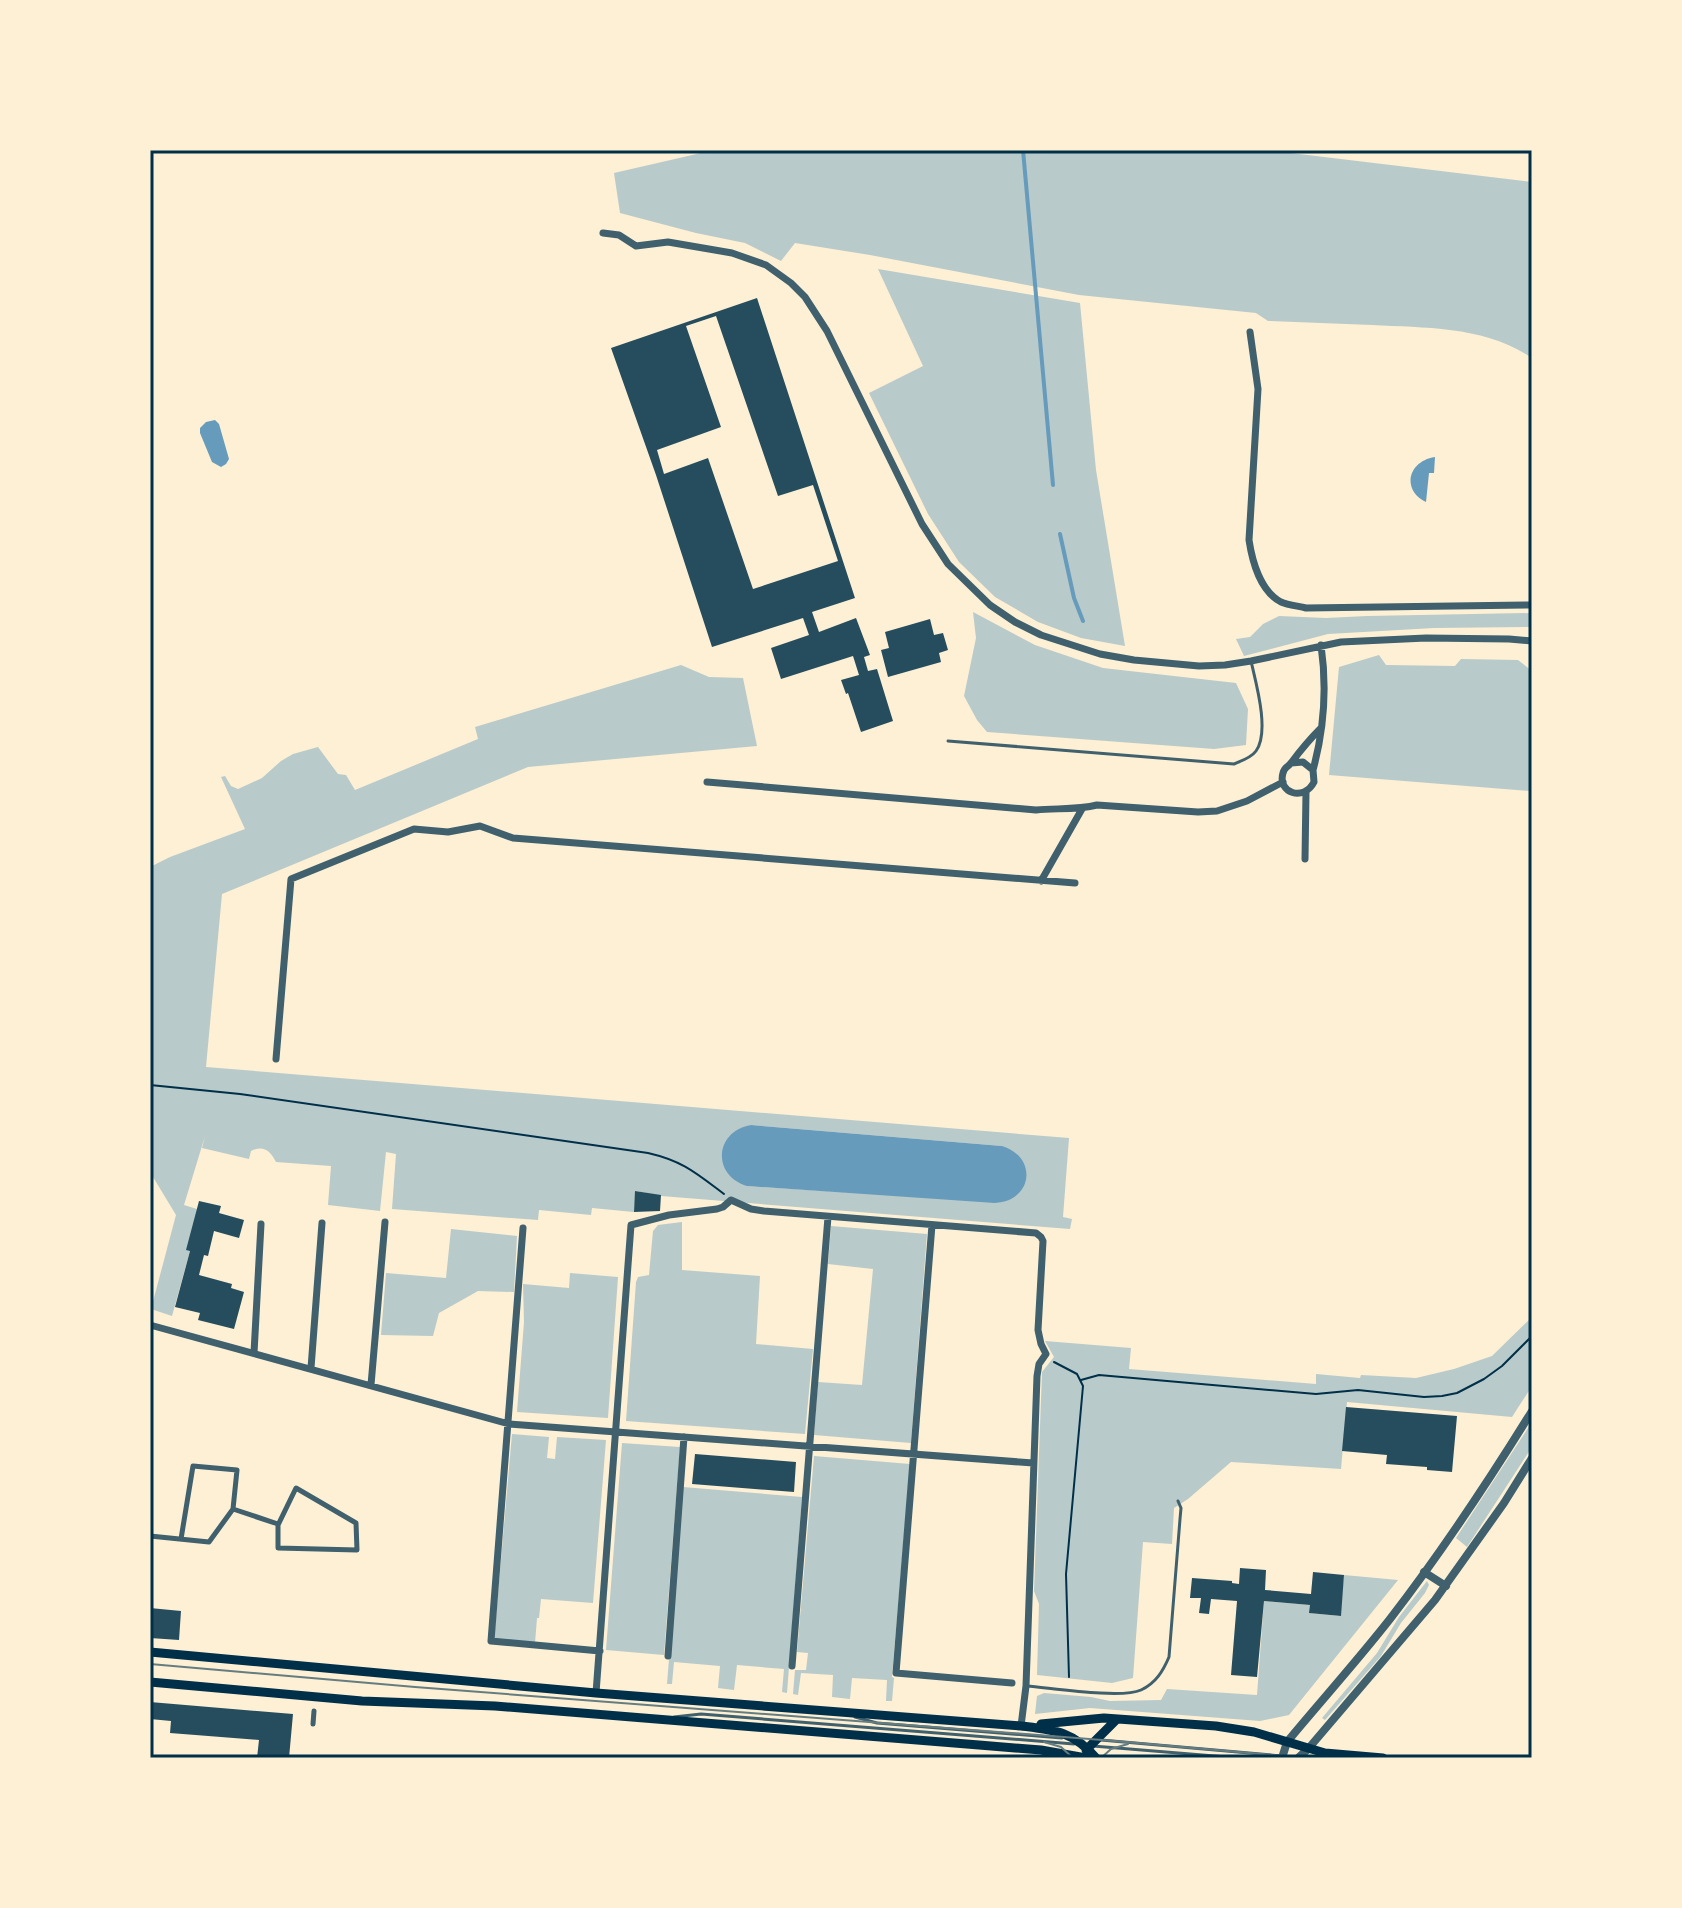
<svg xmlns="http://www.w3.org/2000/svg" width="1682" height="1908" font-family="Helvetica,sans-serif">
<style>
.green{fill:#b9caca;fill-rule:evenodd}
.water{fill:#669bbc}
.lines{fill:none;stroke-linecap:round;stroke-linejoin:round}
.stream{stroke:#669bbc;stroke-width:4}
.building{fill:#264d5e;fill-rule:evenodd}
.path{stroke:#003049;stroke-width:2}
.service{stroke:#3f606c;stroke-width:3}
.pedestrian{stroke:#3f606c;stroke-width:5}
.minor{stroke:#3f606c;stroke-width:7}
.tertiary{stroke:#3f606c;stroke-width:8}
.secondary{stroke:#003049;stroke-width:9}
.tram{stroke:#657d81;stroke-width:2}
.neatline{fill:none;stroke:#003049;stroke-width:3}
</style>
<rect width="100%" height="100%" fill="#fdf0d5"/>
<path class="green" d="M714 150H1266L1532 182V358C1485 326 1427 328 1372 325 1337 324 1302 322 1268 321L1256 313 1079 295 870 255 795 243 781 261 745 243 696 233 620 213 614 173Z
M878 269 1080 303 1096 470 1125 646 1081 638 1038 622 995 597 959 562 928 514 869 393 923 366Z
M973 612 1035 645 1103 668 1236 683 1248 709 1246 745 1214 749 987 732 977 720 964 696 976 638Z
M1532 613V627L1434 628 1328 634 1244 656 1236 639 1250 637 1263 624 1279 616 1326 618 1367 616Z
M1379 655 1386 665 1455 666 1461 659 1518 660 1532 671V764L1530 791 1329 775 1339 667Z
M681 665 709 677 743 678 757 746 528 767 222 894 206 1067 1069 1138 1063 1217 1072 1219 1070 1229 661 1196 636 1191 634 1212 592 1208 591 1215 539 1210 538 1220 392 1209 396 1154 386 1152 380 1211 328 1205 331 1166 276 1162C270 1150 263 1145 251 1151L249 1159 202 1148 205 1136 184 1205 197 1209 190 1251 172 1316 151 1309 176 1215 150 1172V867L170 857 245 829 221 777 225 776 231 786 238 789 262 778 281 761 293 754 318 747 338 774 346 775 355 790 478 739 475 727ZM751 1125 1002 1146 1003 1202 747 1186 739 1129Z
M682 1222V1270L760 1276 756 1344 813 1349 805 1434 626 1421 636 1282 638 1277 649 1275 653 1231 658 1225Z
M831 1226 927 1234 911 1443 814 1435 818 1382 862 1385 873 1269 828 1264Z
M451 1229 517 1236 514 1292 478 1291 439 1313 433 1336 381 1335 386 1273 446 1278Z
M570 1273 618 1277 608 1418 517 1412 524 1322 523 1284 569 1288Z
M1532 1317V1386L1512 1417 1347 1402 1341 1469 1231 1462 1188 1499 1174 1508 1172 1544 1143 1542 1133 1678 1112 1683 1037 1675 1039 1604 1034 1591 1042 1372 1054 1357 1045 1341 1131 1348 1129 1369 1316 1384V1374L1360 1378 1361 1375 1416 1378 1454 1369 1492 1356Z
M1532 1422V1447L1467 1547 1456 1538Z
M512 1434 549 1437 547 1458 555 1459 557 1437 606 1440 593 1603 541 1599 539 1618H537L535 1643 494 1640Z
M622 1443 680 1447 664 1655 606 1650Z
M814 1456 910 1464 892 1677 894 1678 892 1701H886L887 1680 852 1678 850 1699 832 1697 833 1675 801 1673 798 1695 793 1694 795 1670H806L808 1653 797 1652Z
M683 1487 802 1497 787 1693 782 1692 784 1669 737 1665 734 1690 718 1688 720 1666 674 1662 672 1684H667Z
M1344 1575 1398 1580 1289 1715 1260 1721 1090 1708 1035 1714 1037 1696 1044 1693 1091 1697 1110 1701 1161 1700 1167 1689 1257 1695 1264 1601 1310 1605V1613L1340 1616Z
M1427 1581 1429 1585 1425 1593 1401 1623 1381 1656 1325 1720 1322 1718 1377 1653 1399 1617Z"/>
<path class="water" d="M215 420 219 424 229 459 226 464 221 467 212 462 200 433V428L206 422Z
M1435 457 1434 473H1429L1426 502C1401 490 1408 461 1435 457Z
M751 1125 1002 1146C1038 1157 1033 1201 995 1203L747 1186C711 1175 715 1131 751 1125Z"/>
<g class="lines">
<path class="stream" d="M1023 150 1053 485
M1060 534 1074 598 1083 621"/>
</g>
<path class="building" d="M757 298 855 598 812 612 819 632 856 618 870 655 864 657 868 671 877 669 893 721 861 732 848 693 846 694 841 680 859 675 853 656 781 679 771 648 809 635 803 618 712 647 656 475 611 348ZM716 316 778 496 813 485 838 561 753 589 708 458 664 474 657 450 721 427 686 326Z
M930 619 934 635 943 633 948 650 939 653 941 662 888 677 881 650 889 648 885 632Z
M635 1191 661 1195 660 1211 634 1212Z
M199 1201 221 1206 219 1213 244 1220 239 1238 214 1231 208 1256 204 1255 199 1275 232 1284 231 1288 244 1292 234 1329 198 1320 200 1313 175 1307 190 1251 186 1250Z
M1346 1407 1457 1416 1452 1472 1427 1470V1467L1386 1464 1387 1455 1342 1451Z
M695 1454 796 1462 794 1492 692 1484Z
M1240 1568 1266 1570 1265 1590 1311 1594 1313 1572 1344 1575 1341 1616 1309 1613 1310 1605 1264 1601 1257 1677 1231 1675 1237 1601 1211 1599 1209 1614 1199 1613 1201 1598H1190L1192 1578 1232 1581V1583L1239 1584Z
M150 1608 181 1611 179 1640 150 1638Z
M150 1702 293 1714 289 1758H257L259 1740 170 1733 171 1721 150 1719Z"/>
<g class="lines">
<path class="path" d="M150 1085 240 1094 648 1153C683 1161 696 1173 724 1194
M1054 1362 1077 1374 1083 1386 1066 1574 1069 1677
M1081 1380 1099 1375 1316 1394 1358 1390 1424 1397 1442 1396 1457 1393 1484 1379 1502 1366 1532 1336"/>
<path class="service" d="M948 741 1234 764C1241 761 1251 758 1256 751 1270 732 1256 683 1251 661
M1027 1686C1052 1688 1121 1699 1141 1690 1156 1683 1163 1671 1169 1657L1180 1519 1181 1508 1178 1501
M674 1717 701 1714 1074 1744
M855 1717 877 1723 1062 1738
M1101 1740 1305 1758
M1093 1746 1239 1758"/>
<path class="pedestrian" d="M296 1488 356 1523 357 1550 278 1548V1525Z
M233 1509 278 1524
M150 1536 209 1542 233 1509 237 1470 193 1466 181 1539
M313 1724 314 1711"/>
<path class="minor" d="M603 233 619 235 636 246 668 242 732 253 766 265 791 283 805 297 827 331 922 524 948 564 990 605 1015 622 1041 635 1100 654 1134 660 1199 666 1225 665 1251 661 1341 642 1426 638 1509 639 1532 641
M1250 332 1258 389 1249 540C1252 560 1260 591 1281 602 1288 605 1298 606 1306 608L1532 605
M1291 763 1303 762 1313 770 1314 782C1304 802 1277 793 1283 773 1285 766 1286 769 1291 763 1300 751 1309 740 1320 729
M1313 770C1324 730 1327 687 1321 645
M707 782 1036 810C1056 808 1077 810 1097 805L1198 812 1217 811 1247 801 1283 782
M1305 859 1306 792
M1041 881 1082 809
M276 1059 291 879 414 829 448 832 480 826 513 838 1075 883
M932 1225 896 1673 1012 1683
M523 1228 491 1641 600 1651
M150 1325 509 1424 1033 1463
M254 1353 261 1224
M311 1368 322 1223
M371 1385 385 1222
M668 1656 684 1437
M792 1666 828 1217
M596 1693 631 1225 669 1215 717 1209 723 1207 731 1200 751 1209 764 1211 1036 1233 1041 1237 1043 1241 1038 1330 1041 1344 1046 1354 1039 1364 1037 1376 1026 1686 1021 1726"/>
<path class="tertiary" d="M1424 1572 1446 1586
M1282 1758 1287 1742C1321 1701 1357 1661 1390 1619 1441 1553 1488 1482 1532 1411
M1298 1758 1308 1749 1435 1600 1504 1503 1532 1458"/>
<path class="secondary" d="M150 1652 596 1693 1021 1726C1054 1730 1073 1731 1096 1758
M150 1682 362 1701 495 1706 979 1745 1041 1750 1086 1758
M1041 1724 1104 1718 1216 1726 1254 1732 1325 1753 1383 1758
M1086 1750 1117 1719"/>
<path class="tram" d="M150 1664 415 1687 1115 1741 1305 1758
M1044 1742 1061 1747 1073 1758
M1101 1758 1111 1749 1128 1744"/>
</g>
<rect width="1682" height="1908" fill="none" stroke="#fdf0d5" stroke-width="304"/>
<rect x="152" y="152" width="1378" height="1604" class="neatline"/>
</svg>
